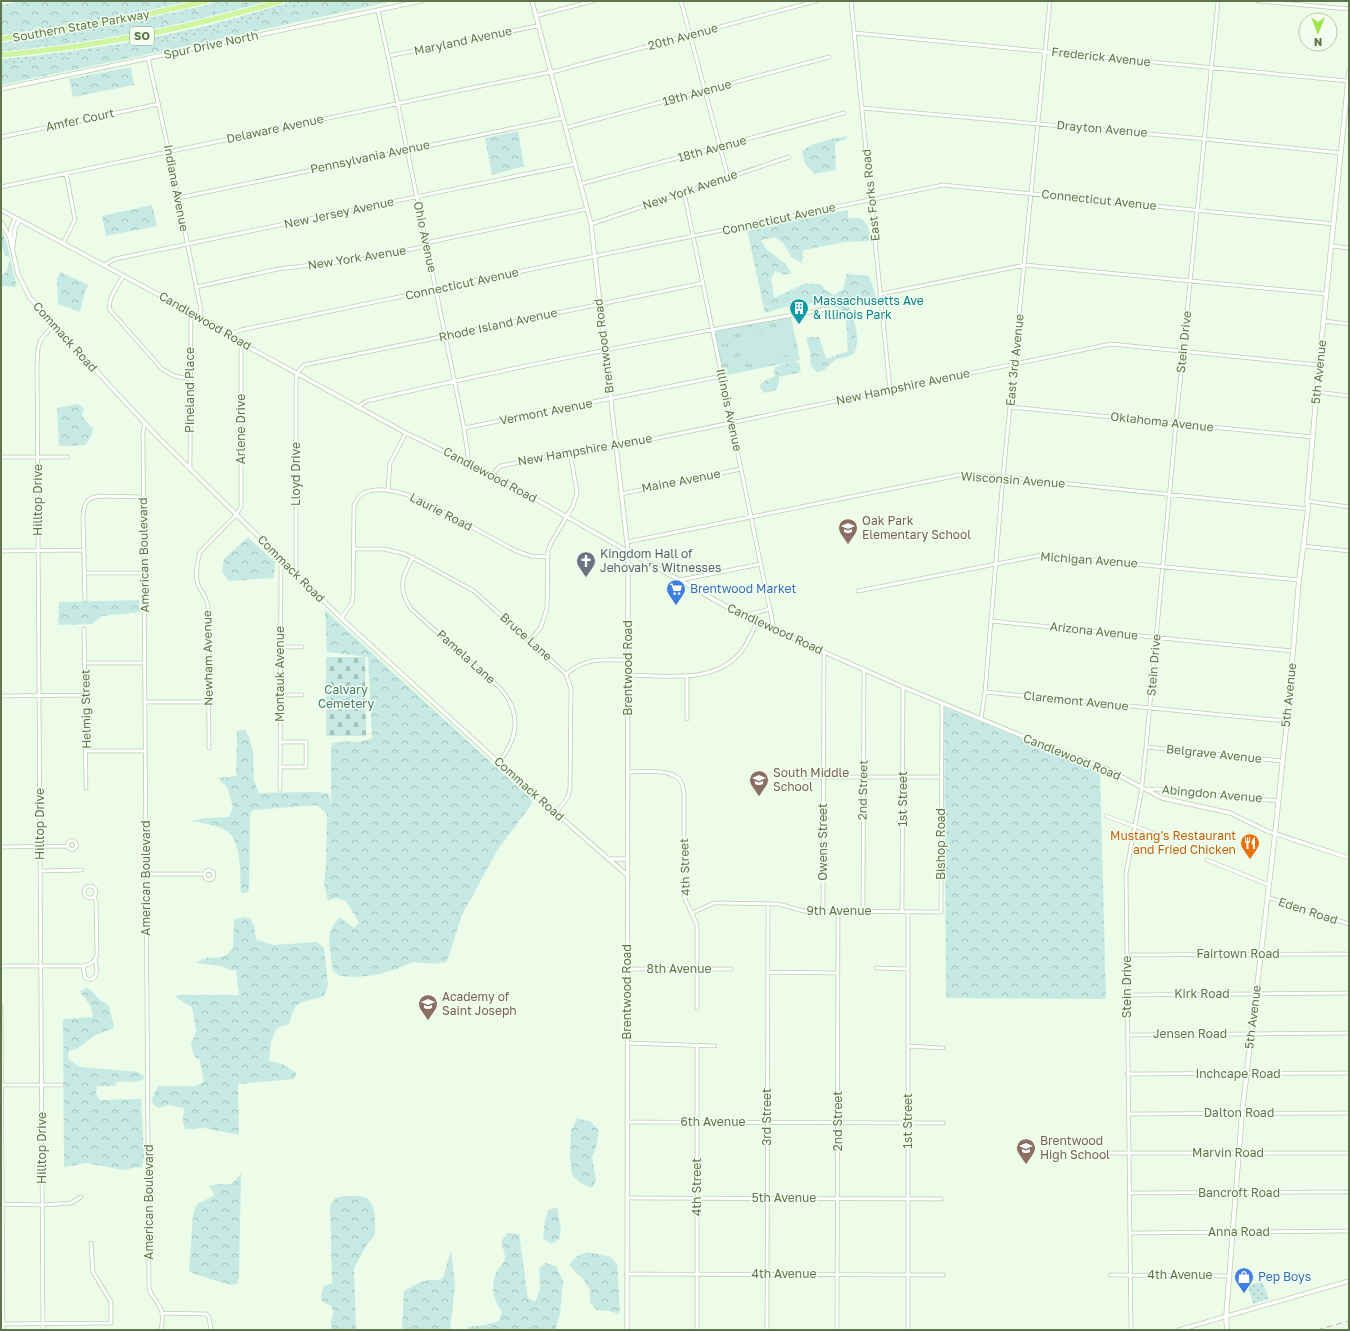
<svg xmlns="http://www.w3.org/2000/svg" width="1350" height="1331" font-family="'Golos Text',sans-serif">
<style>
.grass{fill:url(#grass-dots)}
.forest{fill:url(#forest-crowns)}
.cemetery{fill:url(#cemetery-stones)}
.park{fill:url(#park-tufts)}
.pitch{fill:#c6eae3}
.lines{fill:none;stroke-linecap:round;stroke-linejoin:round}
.minor-casing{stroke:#b9ceae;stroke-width:4.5}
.tertiary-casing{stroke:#b9ceae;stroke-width:5}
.secondary-casing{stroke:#b9d1ab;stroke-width:5.5}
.motorway-casing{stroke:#fff;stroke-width:7}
.minor{stroke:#fff;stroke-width:3}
.tertiary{stroke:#fff;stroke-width:3.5}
.secondary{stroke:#fff;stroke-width:4}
.motorway{stroke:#cef5a1;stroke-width:5.5}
.rail{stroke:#c7a6ae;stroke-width:1;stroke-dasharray:6 4;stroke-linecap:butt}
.labels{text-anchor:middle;stroke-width:3;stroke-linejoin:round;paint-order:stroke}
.shield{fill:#f2ffef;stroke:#8b9f7d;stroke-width:1}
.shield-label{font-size:11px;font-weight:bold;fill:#5f764c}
.street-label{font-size:12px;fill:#5f764c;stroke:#f2ffef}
.culture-label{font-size:12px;fill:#0d838f;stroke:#f2ffef;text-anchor:start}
.education-label{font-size:12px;fill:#785e54;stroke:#f2ffef;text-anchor:start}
.worship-label{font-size:12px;fill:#5b616d;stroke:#f2ffef;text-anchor:start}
.shop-label{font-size:12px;fill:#366cbe;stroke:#f2ffef;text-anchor:start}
.park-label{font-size:12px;fill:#447c77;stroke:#f2ffef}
.food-label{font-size:12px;fill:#c56008;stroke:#f2ffef;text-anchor:end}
</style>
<defs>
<pattern id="grass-dots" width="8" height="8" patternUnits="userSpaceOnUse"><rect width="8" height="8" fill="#c6eae3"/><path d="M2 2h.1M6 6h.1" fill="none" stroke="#a4c2ba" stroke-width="1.8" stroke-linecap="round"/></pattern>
<pattern id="forest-crowns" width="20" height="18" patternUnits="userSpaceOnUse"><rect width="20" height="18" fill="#c6eae3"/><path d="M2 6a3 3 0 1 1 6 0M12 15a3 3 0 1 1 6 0" fill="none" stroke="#a4c2ba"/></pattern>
<pattern id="cemetery-stones" width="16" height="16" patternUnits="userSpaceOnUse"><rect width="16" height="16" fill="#c6eae3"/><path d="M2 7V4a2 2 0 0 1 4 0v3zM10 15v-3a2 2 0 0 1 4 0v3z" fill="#a4c2ba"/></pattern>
<pattern id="park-tufts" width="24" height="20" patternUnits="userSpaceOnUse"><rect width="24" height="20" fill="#c6eae3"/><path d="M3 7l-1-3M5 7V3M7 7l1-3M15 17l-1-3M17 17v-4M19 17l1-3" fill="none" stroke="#a4c2ba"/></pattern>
</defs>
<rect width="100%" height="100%" fill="#ecfce8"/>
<path class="grass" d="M178 1H196L75 26 1 36V32L118 14Z
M219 1H271C183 28 92 44 1 52V43C75 33 147 18 219 1Z
M292 1H310L300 8 275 11 259 19 185 39 157 40 96 52 1 67V59C77 52 154 40 228 20 250 14 271 7 292 1Z
M1262 1281 1269 1299 1253 1304 1248 1286Z"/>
<path class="forest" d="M21 1H178L118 14 1 32V5Z
M236 1H263L117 36 1 50V46L101 32 163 19Z
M310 1H393L211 41 1 85V67L96 52 157 40 185 39 259 19 275 11 300 8Z
M131 67 134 85 73 97 69 79Z
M518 131 524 166 492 175 485 138Z
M848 136 846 139 835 143 836 170 814 174 805 163 802 151C815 141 833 139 848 136Z
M152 205 157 226 106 236 102 216Z
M848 210V218H860L867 224 870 234 868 241 845 242 803 250 802 263 791 257 784 244 775 237 761 240 767 250 785 263 792 273 785 275 775 271 771 279 774 298 806 283 822 285 825 290 834 295 843 289 847 274 869 276 876 296 848 305C854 314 862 345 853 354 848 358 841 357 835 360 827 365 829 370 817 372L811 366 810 352 806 337H819L826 359 848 351 846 319 839 308H837L822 302 785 307 765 313 747 229Z
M1 229 7 244 17 287 1 286V276L7 271 10 258 5 255 1 243Z
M60 272 89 285 85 291 80 312 58 304 57 280Z
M794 361 799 363 801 372 779 377V383L776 390 764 393 759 386 766 380 774 377 775 367Z
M78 404 84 409 83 411 82 416 93 429 91 436 85 445 59 446 57 408Z
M248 537 275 562 274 578 229 581 222 572 224 559Z
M139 600 140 612 102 616 92 624 58 625 59 602Z
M325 610 531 799 532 804 498 849 462 915 449 955 446 962 435 964 413 962 397 969 376 975 356 977 340 976 333 971 329 942 330 931 339 917 354 928 359 923 346 901 336 898 328 901 324 884 326 865 327 814 317 805 254 810 250 813 249 889 247 893H241C240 876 242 842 227 831 217 825 202 823 191 821L205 818 229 817 233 807 227 787 218 778 236 776 237 731 245 729 249 737 253 753 254 781 259 793 313 792 328 793 331 803V748L333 743C346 739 360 745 372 738L368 657 327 652Z
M944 707 1100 771 1106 999 946 998Z
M243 917 250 919 254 925 255 933 257 940 273 945 317 942 324 948 328 985 324 996C316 1000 303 999 296 1006 293 1009 291 1019 289 1024L277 1028 271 1042 269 1061 282 1064 297 1073 294 1079 238 1084 239 1135 204 1128 185 1129 183 1121 184 1108 169 1105 158 1108 151 1102 155 1092 159 1086H196L204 1082 200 1060 194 1056 191 1044 196 1032 192 1007 175 997 177 995H239L236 970H230L221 966 195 963 206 958 223 957 233 949 234 920Z
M87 988 93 992 99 999 109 1006 114 1028 94 1036 78 1048 69 1051 68 1059 80 1067 138 1072 144 1076V1079C135 1084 126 1081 117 1082L114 1086H97L96 1093 100 1100 141 1099 144 1156 142 1168 138 1167 123 1170 86 1163 64 1167 63 1019 93 1017 91 1007 80 991Z
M577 1118 591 1122 599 1131 596 1148 592 1157 596 1180 592 1188 580 1183 572 1175 570 1157 571 1131Z
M241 1173 239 1277 237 1284 228 1285 227 1284 189 1272 193 1214 197 1204 215 1195 209 1186 219 1184H232Z
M344 1196C350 1196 358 1195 364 1197 377 1201 375 1223 375 1234L366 1246 354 1268 356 1330H332C332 1328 331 1326 331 1323 331 1319 334 1314 333 1310 330 1300 315 1308 324 1286L332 1283 330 1205 336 1198Z
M557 1208 561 1229 559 1239 552 1244 543 1239 545 1220 549 1209Z
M507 1233 519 1234 528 1298 535 1302 540 1290 539 1268 546 1263 556 1266 563 1281 560 1314 555 1330H469V1327L485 1325 499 1321 502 1312C494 1301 490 1287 496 1273 498 1268 505 1264 505 1257 505 1253 502 1246 501 1242Z
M451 1250 455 1286 450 1330H402L404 1291C412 1287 419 1282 428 1280 435 1279 435 1282 443 1278Z
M587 1252 611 1257 617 1264 620 1310 618 1314 610 1311 597 1310 590 1303V1290L584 1280 569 1265 577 1256Z"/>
<path class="cemetery" d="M326 657H365L366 736H326Z"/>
<path class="park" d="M791 317 800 360 723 376 715 334 717 330Z"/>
<path class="pitch" d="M788 328 793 354 742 365 736 340Z"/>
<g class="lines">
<defs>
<path id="minor" d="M681 1 728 177
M851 1 890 390
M1258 1 1349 9
M378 11 388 56 464 428 469 463
M535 16 593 1
M855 33 1348 81
M388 56 537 26
M148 58 165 134 200 305 201 318
M862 108 1205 139 1341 153
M565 128 829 57
M1 137 159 104
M580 184 844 113
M1 187 486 85 556 71 816 1
M684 192 774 629
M178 198 562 118
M591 224 789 157
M63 243 75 220 66 173
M1332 246 1349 248
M104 265 115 259 575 164
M123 276C118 286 107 299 110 310L162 369 174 376 190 379
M196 287 278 269 363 259 422 247 430 242 587 209
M881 294 1025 265 1327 294
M1324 321 1349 324
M231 334 241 330 532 269 943 185 1334 224
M1317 392 1349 396
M357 407 367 401C519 365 674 336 827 309
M1011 407 1313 437
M145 423 143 432 149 1288C151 1298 162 1304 162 1314 163 1319 162 1325 161 1330
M464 428 722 376
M1 457H68
M190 469 191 312
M493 475 498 468 501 466 563 453H585L1111 344 1319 365
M388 491 390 463 406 433
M621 494 741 469
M1307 501 1349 507
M627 542 959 475 1003 477 1308 509
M1303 546 1349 551
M354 549H384L405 554 430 567 474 591 566 674 571 689 570 788 568 797 556 813
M1 551 84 550
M413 557C401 578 398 589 411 609L499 687C522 712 519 737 499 762
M84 573H144
M296 574V381L297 373 304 365 703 283
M680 580 761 564
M858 591 1042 555 1299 580
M85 600 83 516C84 503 86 498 100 496L144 497
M743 616 770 609
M341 618 352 603 353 595 354 505C356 503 357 499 359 497 372 482 408 494 424 501L516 551 531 556 548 557
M991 621 1293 651
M84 629 86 788
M530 641 541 627 547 608 548 551 551 543 573 506 577 492 570 452
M280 647H302
M85 663H145
M566 674C586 657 603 660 627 660
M627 675C665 675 714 685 741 652 748 643 752 632 757 622
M985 692 1286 721
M281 695H302
M1 696 85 695
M146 702H209
M687 719V676
M981 719 985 692 1003 477 1050 1
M280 742H306V767H280
M1146 747 1282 761
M209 748 208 605C206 598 203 593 199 587 194 577 197 563 200 552L237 514 241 507V343
M86 751H145
M627 772C641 772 671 768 680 780 683 784 683 789 684 793V891L685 899 697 925V1008
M803 777H942
M280 789 281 559
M1146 790 1158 789 1278 801
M1106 816 1167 838
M67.5 845a4.5 4.5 0 1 1 9 0a4.5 4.5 0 1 1-9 0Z
M1 847 67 846
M1207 860 1269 885
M40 871 82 870
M146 874H204L206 871 209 870 213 872 214 875 212 879 208 880 205 878 204 874
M84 892a6 6 0 1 1 12 0a6 6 0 1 1-12 0Z
M1267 897 1349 924
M823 911 824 652
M863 911 864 669
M902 911 903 687
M692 913 714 903H722L778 904 804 911 941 912 942 703
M1127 955 1349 954
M1 966H83C91 964 94 963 97 955L96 902 94 897
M83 966 85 978 90 980C99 976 97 968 95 960
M876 968 908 969
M627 969H731
M768 972 838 973
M1127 995 1349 993
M1 1006 3 1330
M1127 1035 1349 1033
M627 1043 715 1046
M908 1046 943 1048
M1127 1074 1349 1073
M1 1085H62
M1128 1114 1349 1113
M627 1122 943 1123
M1108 1153H1349
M1129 1193 1349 1192
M627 1198 941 1199
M1 1204 43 1205 71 1203 81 1197
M1130 1233 1349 1231
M626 1274 943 1275
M1110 1275 1230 1276
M162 1313 206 1314 209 1317 211 1330
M2 1324 111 1323V1302L93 1272 91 1243
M43 1330 37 368C38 344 36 341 55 325
M697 1330V1045
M767 1330 768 903
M837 1330 838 911
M908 1330V912
M1131 1330 1126 874 1141 793 1146 747 1176 423 1218 1"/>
<path id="tertiary" d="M532 1 591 224 628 552 627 1330
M1 89 421 1
M1 210 191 312 231 334 241 343 406 433 493 475 666 573 680 580 743 616 903 687 1027 738 1105 768 1162 798 1230 813 1267 831 1349 858
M15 218 11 228 10 238 18 274 30 298 113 389 156 435 341 618 510 773 627 875
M1 222 10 238
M13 246 15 229 19 220
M608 859H627
M1179 1330 1349 1281"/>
<path id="secondary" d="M1227 1330 1226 1317 1242 1113 1275 834 1288 711 1299 580 1308 509 1307 501 1319 365 1349 72"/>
<path id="motorway" d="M1 39 126 19 207 1
M1 55C96 47 189 28 281 1"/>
</defs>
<use href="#minor" class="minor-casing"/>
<use href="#tertiary" class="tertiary-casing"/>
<use href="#secondary" class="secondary-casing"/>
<use href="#motorway" class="motorway-casing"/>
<use href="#minor" class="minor"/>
<use href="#tertiary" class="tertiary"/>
<use href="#secondary" class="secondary"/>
<use href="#motorway" class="motorway"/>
<path class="rail" d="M1317 1330 1349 1321"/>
</g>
<defs>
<symbol id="building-pin" viewBox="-11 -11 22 30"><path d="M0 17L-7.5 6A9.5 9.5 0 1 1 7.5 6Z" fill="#0f9aa8" stroke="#f2ffef"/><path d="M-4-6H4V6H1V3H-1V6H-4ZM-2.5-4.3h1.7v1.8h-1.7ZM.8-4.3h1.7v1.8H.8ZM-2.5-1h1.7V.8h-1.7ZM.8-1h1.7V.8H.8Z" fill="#fff"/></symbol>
<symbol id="school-pin" viewBox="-11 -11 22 30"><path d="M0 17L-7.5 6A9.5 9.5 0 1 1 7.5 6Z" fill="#8d6e63" stroke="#f2ffef"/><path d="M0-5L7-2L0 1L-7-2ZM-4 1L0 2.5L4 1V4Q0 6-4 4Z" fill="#fff"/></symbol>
<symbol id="church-pin" viewBox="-11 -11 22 30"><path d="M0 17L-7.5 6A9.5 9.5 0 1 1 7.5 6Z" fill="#6b7280" stroke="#f2ffef"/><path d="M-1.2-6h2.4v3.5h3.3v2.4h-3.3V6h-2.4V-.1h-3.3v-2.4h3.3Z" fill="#fff"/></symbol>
<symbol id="supermarket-pin" viewBox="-11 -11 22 30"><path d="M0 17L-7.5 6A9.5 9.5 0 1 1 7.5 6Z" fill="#3f7fe0" stroke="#f2ffef"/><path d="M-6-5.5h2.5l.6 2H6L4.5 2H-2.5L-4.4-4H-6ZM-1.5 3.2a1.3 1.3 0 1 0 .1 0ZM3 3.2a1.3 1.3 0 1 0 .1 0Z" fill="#fff"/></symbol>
<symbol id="restaurant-pin" viewBox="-11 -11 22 30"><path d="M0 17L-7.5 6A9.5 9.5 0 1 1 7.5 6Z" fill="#e8710a" stroke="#f2ffef"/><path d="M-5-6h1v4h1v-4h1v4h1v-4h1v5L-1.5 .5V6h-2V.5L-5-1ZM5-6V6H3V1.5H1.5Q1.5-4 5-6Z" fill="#fff"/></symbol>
<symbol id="shop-pin" viewBox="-11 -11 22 30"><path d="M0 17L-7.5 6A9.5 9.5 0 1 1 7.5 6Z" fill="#3f7fe0" stroke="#f2ffef"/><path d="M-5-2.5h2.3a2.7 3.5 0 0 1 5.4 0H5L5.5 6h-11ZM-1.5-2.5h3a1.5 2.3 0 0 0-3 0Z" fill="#fff"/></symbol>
</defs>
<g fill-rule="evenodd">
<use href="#building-pin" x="788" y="297" width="22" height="30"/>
<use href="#school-pin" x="837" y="517" width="22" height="30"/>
<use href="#church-pin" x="575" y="550" width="22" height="30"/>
<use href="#supermarket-pin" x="665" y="578" width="22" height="30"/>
<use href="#school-pin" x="748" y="769" width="22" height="30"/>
<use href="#restaurant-pin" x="1239" y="832" width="22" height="30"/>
<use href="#school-pin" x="417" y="993" width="22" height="30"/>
<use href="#school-pin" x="1015" y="1137" width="22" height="30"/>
<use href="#shop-pin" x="1233" y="1266" width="22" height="30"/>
</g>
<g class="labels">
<rect class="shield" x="130" y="27" width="24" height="18" rx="3"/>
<g class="shield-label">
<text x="142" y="40">SO</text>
</g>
<g class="street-label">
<text transform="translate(81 26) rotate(-10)" y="4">Southern State Parkway</text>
<text transform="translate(683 37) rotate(-15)" y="4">20th Avenue</text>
<text transform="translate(463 41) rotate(-12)" y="4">Maryland Avenue</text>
<text transform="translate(211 45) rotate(-12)" y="4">Spur Drive North</text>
<text transform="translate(1101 57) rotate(6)" y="4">Frederick Avenue</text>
<text transform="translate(697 93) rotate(-15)" y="4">19th Avenue</text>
<text transform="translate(80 120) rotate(-12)" y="4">Amfer Court</text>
<text transform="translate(275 129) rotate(-12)" y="4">Delaware Avenue</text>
<text transform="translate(1102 129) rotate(5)" y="4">Drayton Avenue</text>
<text transform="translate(712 149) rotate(-15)" y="4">18th Avenue</text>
<text transform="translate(370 157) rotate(-12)" y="4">Pennsylvania Avenue</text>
<text transform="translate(176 188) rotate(79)" y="4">Indiana Avenue</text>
<text transform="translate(690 190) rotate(-19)" y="4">New York Avenue</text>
<text transform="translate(871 195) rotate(-96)" y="4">East Forks Road</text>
<text transform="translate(1099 200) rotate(6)" y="4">Connecticut Avenue</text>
<text transform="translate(339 213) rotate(-12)" y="4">New Jersey Avenue</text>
<text transform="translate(779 219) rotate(-12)" y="4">Connecticut Avenue</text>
<text transform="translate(425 237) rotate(78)" y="4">Ohio Avenue</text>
<text transform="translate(357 258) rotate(-9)" y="4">New York Avenue</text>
<text transform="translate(462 284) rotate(-12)" y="4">Connecticut Avenue</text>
<text transform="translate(205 321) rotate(30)" y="4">Candlewood Road</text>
<text transform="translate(498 325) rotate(-12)" y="4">Rhode Island Avenue</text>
<text transform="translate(65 337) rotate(48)" y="4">Commack Road</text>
<text transform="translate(1184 342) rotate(-84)" y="4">Stein Drive</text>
<text transform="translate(604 346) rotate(-97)" y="4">Brentwood Road</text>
<text transform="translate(1015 360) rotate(-84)" y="4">East 3rd Avenue</text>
<text transform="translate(1319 372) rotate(-84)" y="4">5th Avenue</text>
<text transform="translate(903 387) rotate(-12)" y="4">New Hampshire Avenue</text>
<text transform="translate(190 390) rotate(-90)" y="4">Pineland Place</text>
<text transform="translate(729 410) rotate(78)" y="4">Illinois Avenue</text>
<text transform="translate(546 412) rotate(-11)" y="4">Vermont Avenue</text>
<text transform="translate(1162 422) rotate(6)" y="4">Oklahoma Avenue</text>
<text transform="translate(241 429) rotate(-90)" y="4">Arlene Drive</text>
<text transform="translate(585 450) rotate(-10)" y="4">New Hampshire Avenue</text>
<text transform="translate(296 474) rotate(-90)" y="4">Lloyd Drive</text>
<text transform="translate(490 475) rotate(28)" y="4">Candlewood Road</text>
<text transform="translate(1013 480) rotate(4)" y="4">Wisconsin Avenue</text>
<text transform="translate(681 481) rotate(-11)" y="4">Maine Avenue</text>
<text transform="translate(38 500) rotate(-90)" y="4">Hilltop Drive</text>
<text transform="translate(441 512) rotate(27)" y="4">Laurie Road</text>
<text transform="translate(144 555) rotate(-91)" y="4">American Boulevard</text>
<text transform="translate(1089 560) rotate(4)" y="4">Michigan Avenue</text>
<text transform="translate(291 569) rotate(45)" y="4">Commack Road</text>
<text transform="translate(775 629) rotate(25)" y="4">Candlewood Road</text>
<text transform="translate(1094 631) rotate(6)" y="4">Arizona Avenue</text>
<text transform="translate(526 637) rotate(42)" y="4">Bruce Lane</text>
<text transform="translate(466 657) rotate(42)" y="4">Pamela Lane</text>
<text transform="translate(208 658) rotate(-91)" y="4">Newham Avenue</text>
<text transform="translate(1154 665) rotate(-85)" y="4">Stein Drive</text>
<text transform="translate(628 668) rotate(-90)" y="4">Brentwood Road</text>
<text transform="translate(280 674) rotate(-90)" y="4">Montauk Avenue</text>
<text transform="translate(1289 695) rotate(-84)" y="4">5th Avenue</text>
<text transform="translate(1076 701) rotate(6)" y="4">Claremont Avenue</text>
<text transform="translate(86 709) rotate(-91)" y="4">Helmig Street</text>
<text transform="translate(1214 754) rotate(6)" y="4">Belgrave Avenue</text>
<text transform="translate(1072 757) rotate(22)" y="4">Candlewood Road</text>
<text transform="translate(529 789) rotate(42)" y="4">Commack Road</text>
<text transform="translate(863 790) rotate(-89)" y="4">2nd Street</text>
<text transform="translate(1212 794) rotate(5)" y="4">Abingdon Avenue</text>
<text transform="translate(903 799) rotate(-90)" y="4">1st Street</text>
<text transform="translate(40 824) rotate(-90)" y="4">Hilltop Drive</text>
<text transform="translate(823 842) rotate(-90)" y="4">Owens Street</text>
<text transform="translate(941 844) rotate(-90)" y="4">Bishop Road</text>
<text transform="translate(685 867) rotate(-92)" y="4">4th Street</text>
<text transform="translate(146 878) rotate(-90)" y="4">American Boulevard</text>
<text x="839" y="915">9th Avenue</text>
<text transform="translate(1308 911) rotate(18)" y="4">Eden Road</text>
<text x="1238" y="958">Fairtown Road</text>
<text x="679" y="973">8th Avenue</text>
<text transform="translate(1127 987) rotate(-90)" y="4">Stein Drive</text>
<text transform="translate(627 992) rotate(-90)" y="4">Brentwood Road</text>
<text x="1202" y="998">Kirk Road</text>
<text transform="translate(1253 1017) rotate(-83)" y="4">5th Avenue</text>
<text x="1190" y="1038">Jensen Road</text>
<text x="1238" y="1078">Inchcape Road</text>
<text x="1239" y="1117">Dalton Road</text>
<text transform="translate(767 1117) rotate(-90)" y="4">3rd Street</text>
<text transform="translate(838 1121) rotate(-90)" y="4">2nd Street</text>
<text transform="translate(908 1121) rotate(-90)" y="4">1st Street</text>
<text x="713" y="1126">6th Avenue</text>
<text transform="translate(42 1148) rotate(-90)" y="4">Hilltop Drive</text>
<text x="1228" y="1157">Marvin Road</text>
<text transform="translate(697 1187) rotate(-90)" y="4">4th Street</text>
<text x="1239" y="1197">Bancroft Road</text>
<text x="784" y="1202">5th Avenue</text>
<text transform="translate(149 1202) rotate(-90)" y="4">American Boulevard</text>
<text x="1239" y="1236">Anna Road</text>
<text x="784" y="1278">4th Avenue</text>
<text x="1180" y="1279">4th Avenue</text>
</g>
<g class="culture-label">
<text x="813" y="305">Massachusetts Ave<tspan x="813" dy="14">&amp; Illinois Park</tspan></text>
</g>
<g class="education-label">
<text x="862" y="525">Oak Park<tspan x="862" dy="14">Elementary School</tspan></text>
<text x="773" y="777">South Middle<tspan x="773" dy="14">School</tspan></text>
<text x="442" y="1001">Academy of<tspan x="442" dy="14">Saint Joseph</tspan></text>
<text x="1040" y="1145">Brentwood<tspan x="1040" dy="14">High School</tspan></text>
</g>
<g class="worship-label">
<text x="600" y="558">Kingdom Hall of<tspan x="600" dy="14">Jehovah’s Witnesses</tspan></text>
</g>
<g class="shop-label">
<text x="690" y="593">Brentwood Market</text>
<text x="1258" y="1281">Pep Boys</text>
</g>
<g class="park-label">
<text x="346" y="694">Calvary<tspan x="346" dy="14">Cemetery</tspan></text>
</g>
<g class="food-label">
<text x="1236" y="840">Mustang's Restaurant<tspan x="1236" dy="14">and Fried Chicken</tspan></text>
</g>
</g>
<rect width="1350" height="1331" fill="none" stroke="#5f764c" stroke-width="4"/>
<g transform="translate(1318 32) rotate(180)"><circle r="19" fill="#f2ffef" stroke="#b7c8ae"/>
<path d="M0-3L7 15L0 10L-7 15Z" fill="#a5e350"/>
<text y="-6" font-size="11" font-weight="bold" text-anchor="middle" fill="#5f764c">N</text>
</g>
</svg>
